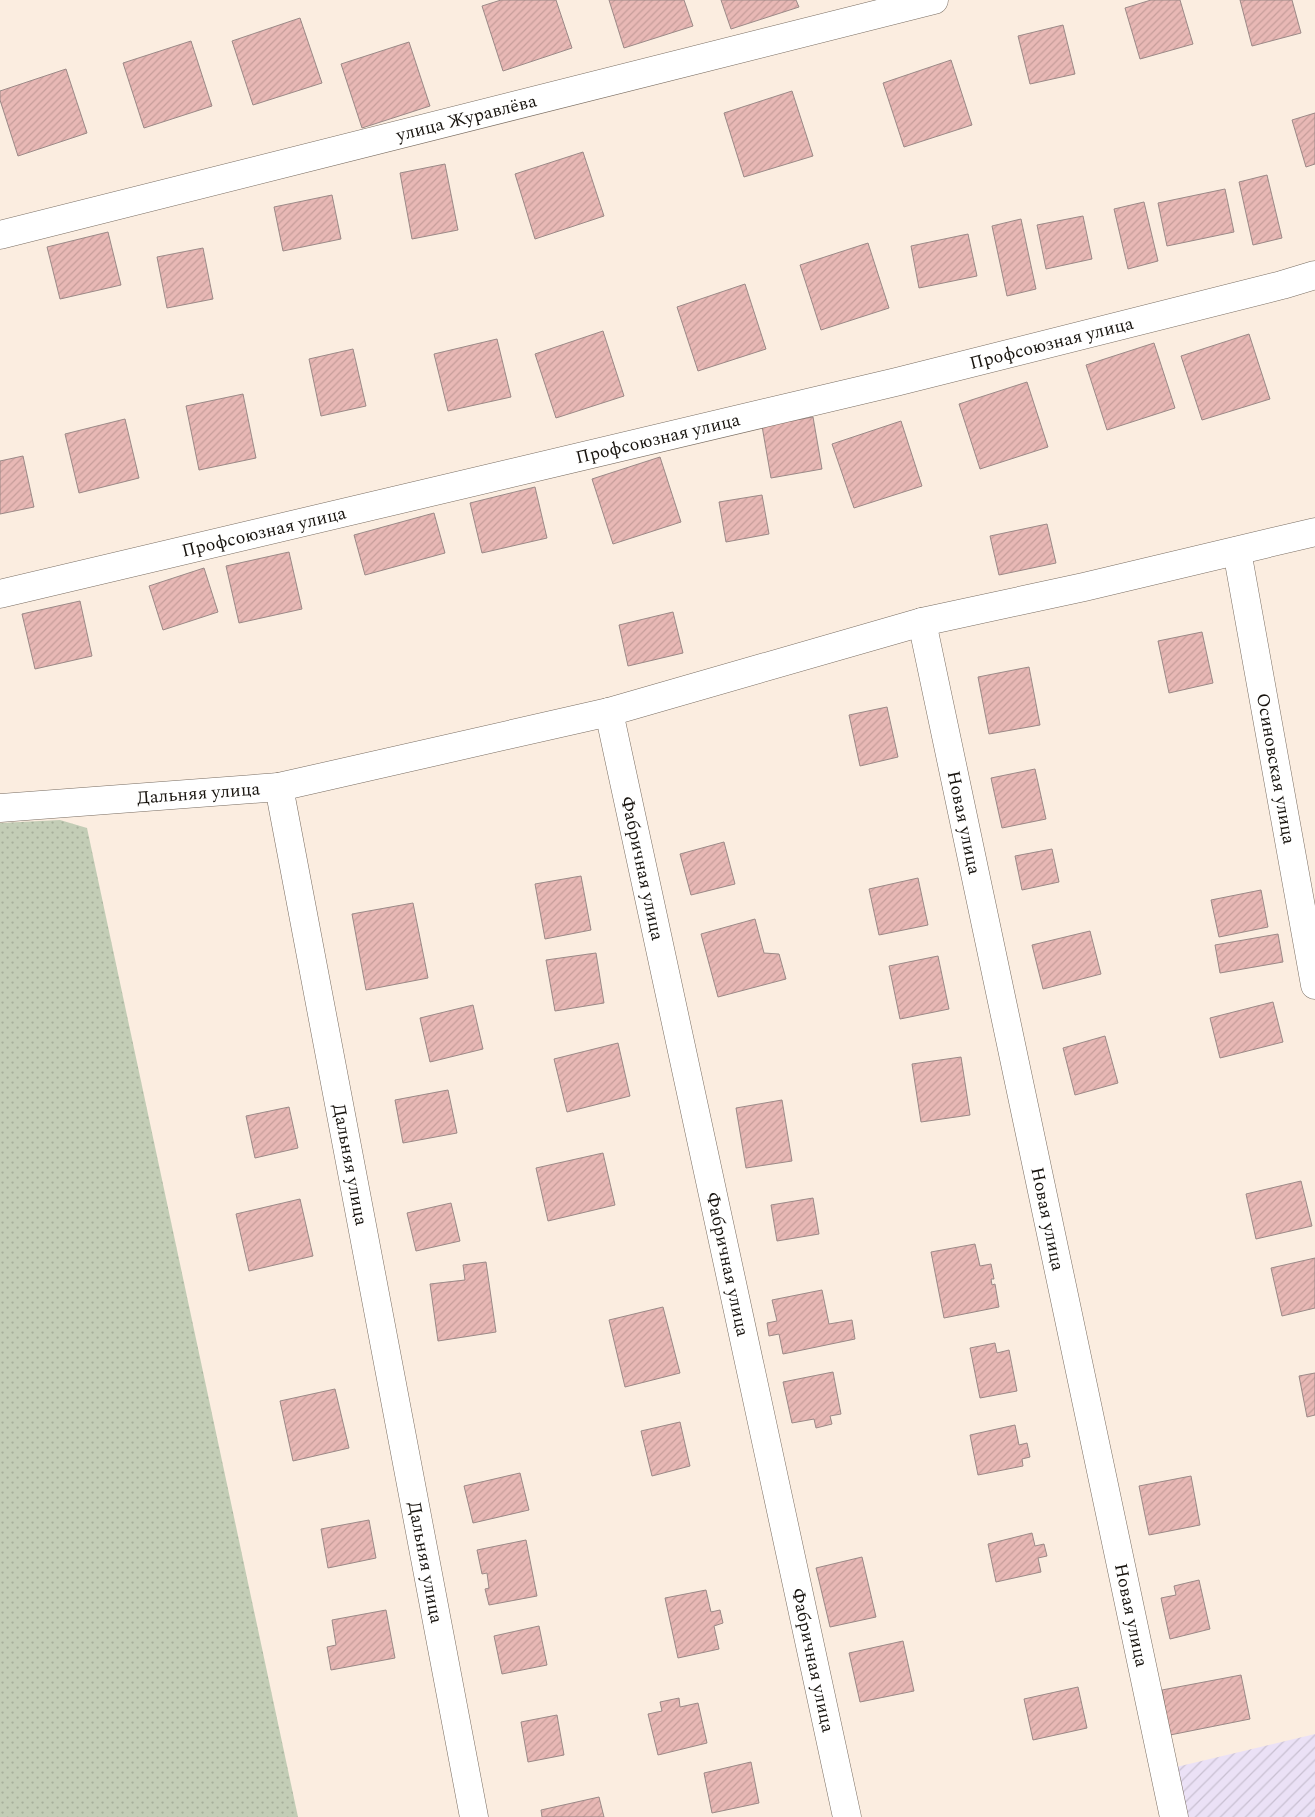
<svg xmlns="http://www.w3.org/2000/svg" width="1315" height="1817" font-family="Spectral,serif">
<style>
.industrial{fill:url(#industrial-furrows)}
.grass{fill:url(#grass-dots)}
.building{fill:url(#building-hatch);stroke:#9b8987}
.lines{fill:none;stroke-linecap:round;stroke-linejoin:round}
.minor-casing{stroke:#786c61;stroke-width:29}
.minor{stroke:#fff;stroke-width:28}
.labels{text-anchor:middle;stroke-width:5;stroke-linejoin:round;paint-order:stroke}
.street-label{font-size:18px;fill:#18140f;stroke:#fbede0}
</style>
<defs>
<pattern id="industrial-furrows" width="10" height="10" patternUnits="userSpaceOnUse" patternTransform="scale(1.25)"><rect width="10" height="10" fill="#ebe1f6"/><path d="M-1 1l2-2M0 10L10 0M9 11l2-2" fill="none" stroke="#c9c0d2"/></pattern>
<pattern id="grass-dots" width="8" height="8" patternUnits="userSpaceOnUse" patternTransform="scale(1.25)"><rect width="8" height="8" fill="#c3cdb6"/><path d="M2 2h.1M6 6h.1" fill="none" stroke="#a7af9b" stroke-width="1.8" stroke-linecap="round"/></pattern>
<pattern id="building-hatch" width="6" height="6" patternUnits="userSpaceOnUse" patternTransform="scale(1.25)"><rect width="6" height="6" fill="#e8b8b5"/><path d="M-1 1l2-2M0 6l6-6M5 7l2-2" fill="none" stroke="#c69d9a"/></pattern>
</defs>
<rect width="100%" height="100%" fill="#fbede0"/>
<path class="industrial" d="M1315 1734V1817H1182L1172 1768Z"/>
<path class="grass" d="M60 820 87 828 298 1817H0V823Z"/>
<path class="building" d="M501 0H556L572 48 503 71 482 6Z
M609 0H684L693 26 624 48Z
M721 0H796L799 7 731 29Z
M1151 0H1180L1193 44 1140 59 1125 8Z
M1240 0H1292L1301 33 1252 46Z
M300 18 322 83 253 105 232 41Z
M1063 25 1075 74 1030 84 1018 36Z
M191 41 212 106 144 128 123 63Z
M409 42 430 106 362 128 341 64Z
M951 60 972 125 904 147 883 83Z
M66 69 87 133 18 156 0 100V91Z
M792 91 813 156 744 177 724 113Z
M1315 113V164L1306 167 1292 120Z
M583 152 604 216 535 239 515 174Z
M445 164 458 230 412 239 400 173Z
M1267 175 1282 238 1253 245 1239 182Z
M1225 189 1234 232 1167 246 1158 203Z
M332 195 341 239 283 251 274 207Z
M1144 202 1158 261 1128 269 1114 209Z
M1083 216 1092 259 1046 269 1037 225Z
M1021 219 1036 289 1007 296 992 226Z
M108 232 121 285 60 299 47 247Z
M968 234 977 276 919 288 911 246Z
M868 243 889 308 821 330 800 265Z
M203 248 213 299 167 308 157 257Z
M745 284 766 349 698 371 677 307Z
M603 331 624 396 556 418 535 354Z
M1249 334 1270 399 1202 420 1181 356Z
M497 339 511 397 448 411 434 354Z
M1154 343 1175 408 1107 430 1086 365Z
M353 349 366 406 321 416 309 359Z
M1027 382 1048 447 980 469 959 404Z
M243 394 256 458 199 470 186 406Z
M813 417 822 469 771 478 762 426Z
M125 419 139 478 79 493 65 434Z
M901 421 922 486 854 508 832 444Z
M23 456 34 507 0 514V461Z
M660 457 681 522 613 544 592 479Z
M535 487 547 538 482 553 470 503Z
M762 495 769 534 726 542 719 502Z
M434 513 445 553 365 575 354 535Z
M1047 524 1056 563 999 575 990 536Z
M289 552 302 609 239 623 226 566Z
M204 568 218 612 163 630 149 586Z
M80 601 92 656 35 669 22 614Z
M673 612 683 653 628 666 619 625Z
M1202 632 1213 683 1169 693 1158 641Z
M1029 667 1040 725 989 734 978 677Z
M887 707 898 757 860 766 849 715Z
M1035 769 1046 819 1002 828 991 778Z
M724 842 735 884 691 895 680 854Z
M1052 849 1059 882 1022 890 1015 856Z
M581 876 591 930 545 939 535 884Z
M918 878 928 925 879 935 869 889Z
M1261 890 1268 927 1219 937 1211 900Z
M413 903 428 978 366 990 352 914Z
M755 919 764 953 779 954 786 979 718 997 701 934Z
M1090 931 1101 974 1043 989 1032 945Z
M1278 934 1283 962 1220 973 1215 945Z
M596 953 604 1003 555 1011 546 960Z
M938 956 949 1009 900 1019 889 966Z
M1273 1002 1283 1042 1220 1058 1210 1018Z
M473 1005 483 1049 430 1062 420 1018Z
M1105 1036 1118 1083 1075 1095 1063 1048Z
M618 1043 630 1096 567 1112 554 1059Z
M961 1057 970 1115 921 1122 912 1064Z
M448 1090 457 1133 403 1143 395 1100Z
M782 1100 792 1161 746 1168 736 1108Z
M289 1107 298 1148 255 1158 246 1116Z
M603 1153 615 1205 548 1221 536 1168Z
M1301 1181 1312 1226 1256 1239 1246 1194Z
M813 1198 819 1234 777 1241 771 1205Z
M300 1199 313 1256 249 1271 236 1214Z
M451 1203 460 1241 416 1251 407 1213Z
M975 1244 980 1266 991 1264 994 1279H991L992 1285 995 1284 999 1307 944 1318 931 1252Z
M1315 1258V1308L1282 1316 1271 1268Z
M486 1262 496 1332 438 1341 430 1284 465 1280 463 1265Z
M822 1290 829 1324 852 1320 855 1339 783 1354 779 1334 769 1336 767 1323 777 1321 772 1300Z
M663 1307 680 1373 625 1387 609 1320Z
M995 1343 997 1353 1009 1350 1017 1391 980 1398 970 1348Z
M833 1372 841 1414 830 1416 832 1424 816 1428 814 1419 792 1423 783 1382Z
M1315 1373V1415L1307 1417 1299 1376Z
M335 1389 349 1448 293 1461 280 1401Z
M680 1422 690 1466 652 1476 641 1431Z
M1015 1425 1019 1445 1027 1443 1030 1457 1022 1459 1023 1466 978 1475 970 1435Z
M520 1473 529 1510 473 1523 464 1486Z
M1191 1476 1200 1525 1149 1535 1139 1486Z
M369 1520 376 1558 328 1568 321 1529Z
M1032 1533 1035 1546 1044 1544 1047 1556 1038 1558 1041 1572 996 1582 988 1544Z
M526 1540 537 1596 489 1605 485 1589 489 1588 487 1573 482 1574 477 1550Z
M862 1557 876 1617 830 1627 816 1568Z
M1199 1580 1210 1629 1170 1639 1161 1598 1176 1595 1174 1586Z
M706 1590 711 1612 720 1610 723 1623 714 1626 719 1649 678 1658 665 1598Z
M386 1610 395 1658 331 1670 327 1647 336 1645 332 1620Z
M539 1626 547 1665 502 1674 494 1636Z
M903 1641 914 1691 860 1702 849 1653Z
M1241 1675 1250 1719 1170 1735 1162 1690Z
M1078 1687 1087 1728 1033 1740 1024 1699Z
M679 1698 680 1707 698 1703 707 1743 658 1755 648 1714 662 1711 660 1702Z
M557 1715 564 1755 528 1762 521 1722Z
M751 1762 759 1803 712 1813 704 1773Z
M599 1797 604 1817H542L541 1810Z"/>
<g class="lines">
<defs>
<g id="minor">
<path id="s1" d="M0 235 934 0"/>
<path id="s2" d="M1237 551 1315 985"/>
<path id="s3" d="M0 594 896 382 1282 285 1315 275"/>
<path id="s4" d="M922 622 1174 1817"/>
<path id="s5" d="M609 712 847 1817"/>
<path d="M279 787 609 712 922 622 1084 587 1315 532"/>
<path id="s6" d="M0 808 279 787 474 1817"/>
</g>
</defs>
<use href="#minor" class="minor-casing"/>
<use href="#minor" class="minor"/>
</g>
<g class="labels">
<g class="street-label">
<text dy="6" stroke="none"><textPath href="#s1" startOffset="481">улица Журавлёва</textPath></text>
<text dy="6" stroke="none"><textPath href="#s3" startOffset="1081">Профсоюзная улица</textPath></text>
<text dy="6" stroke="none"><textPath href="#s3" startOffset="676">Профсоюзная улица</textPath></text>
<text dy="6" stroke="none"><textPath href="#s3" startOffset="271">Профсоюзная улица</textPath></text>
<text dy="6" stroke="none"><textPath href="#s2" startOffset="221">Осиновская улица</textPath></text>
<text dy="6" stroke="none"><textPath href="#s6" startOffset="199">Дальняя улица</textPath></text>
<text dy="6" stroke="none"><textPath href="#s4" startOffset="205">Новая улица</textPath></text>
<text dy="6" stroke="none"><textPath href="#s5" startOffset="160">Фабричная улица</textPath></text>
<text dy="6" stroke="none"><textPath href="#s6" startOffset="664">Дальняя улица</textPath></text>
<text dy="6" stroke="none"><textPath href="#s4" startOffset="610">Новая улица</textPath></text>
<text dy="6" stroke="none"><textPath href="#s5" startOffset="565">Фабричная улица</textPath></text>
<text dy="6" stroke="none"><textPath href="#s6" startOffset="1069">Дальняя улица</textPath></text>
<text dy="6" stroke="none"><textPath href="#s4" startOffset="1015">Новая улица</textPath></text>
<text dy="6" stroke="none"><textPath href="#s5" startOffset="970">Фабричная улица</textPath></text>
</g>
</g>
</svg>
